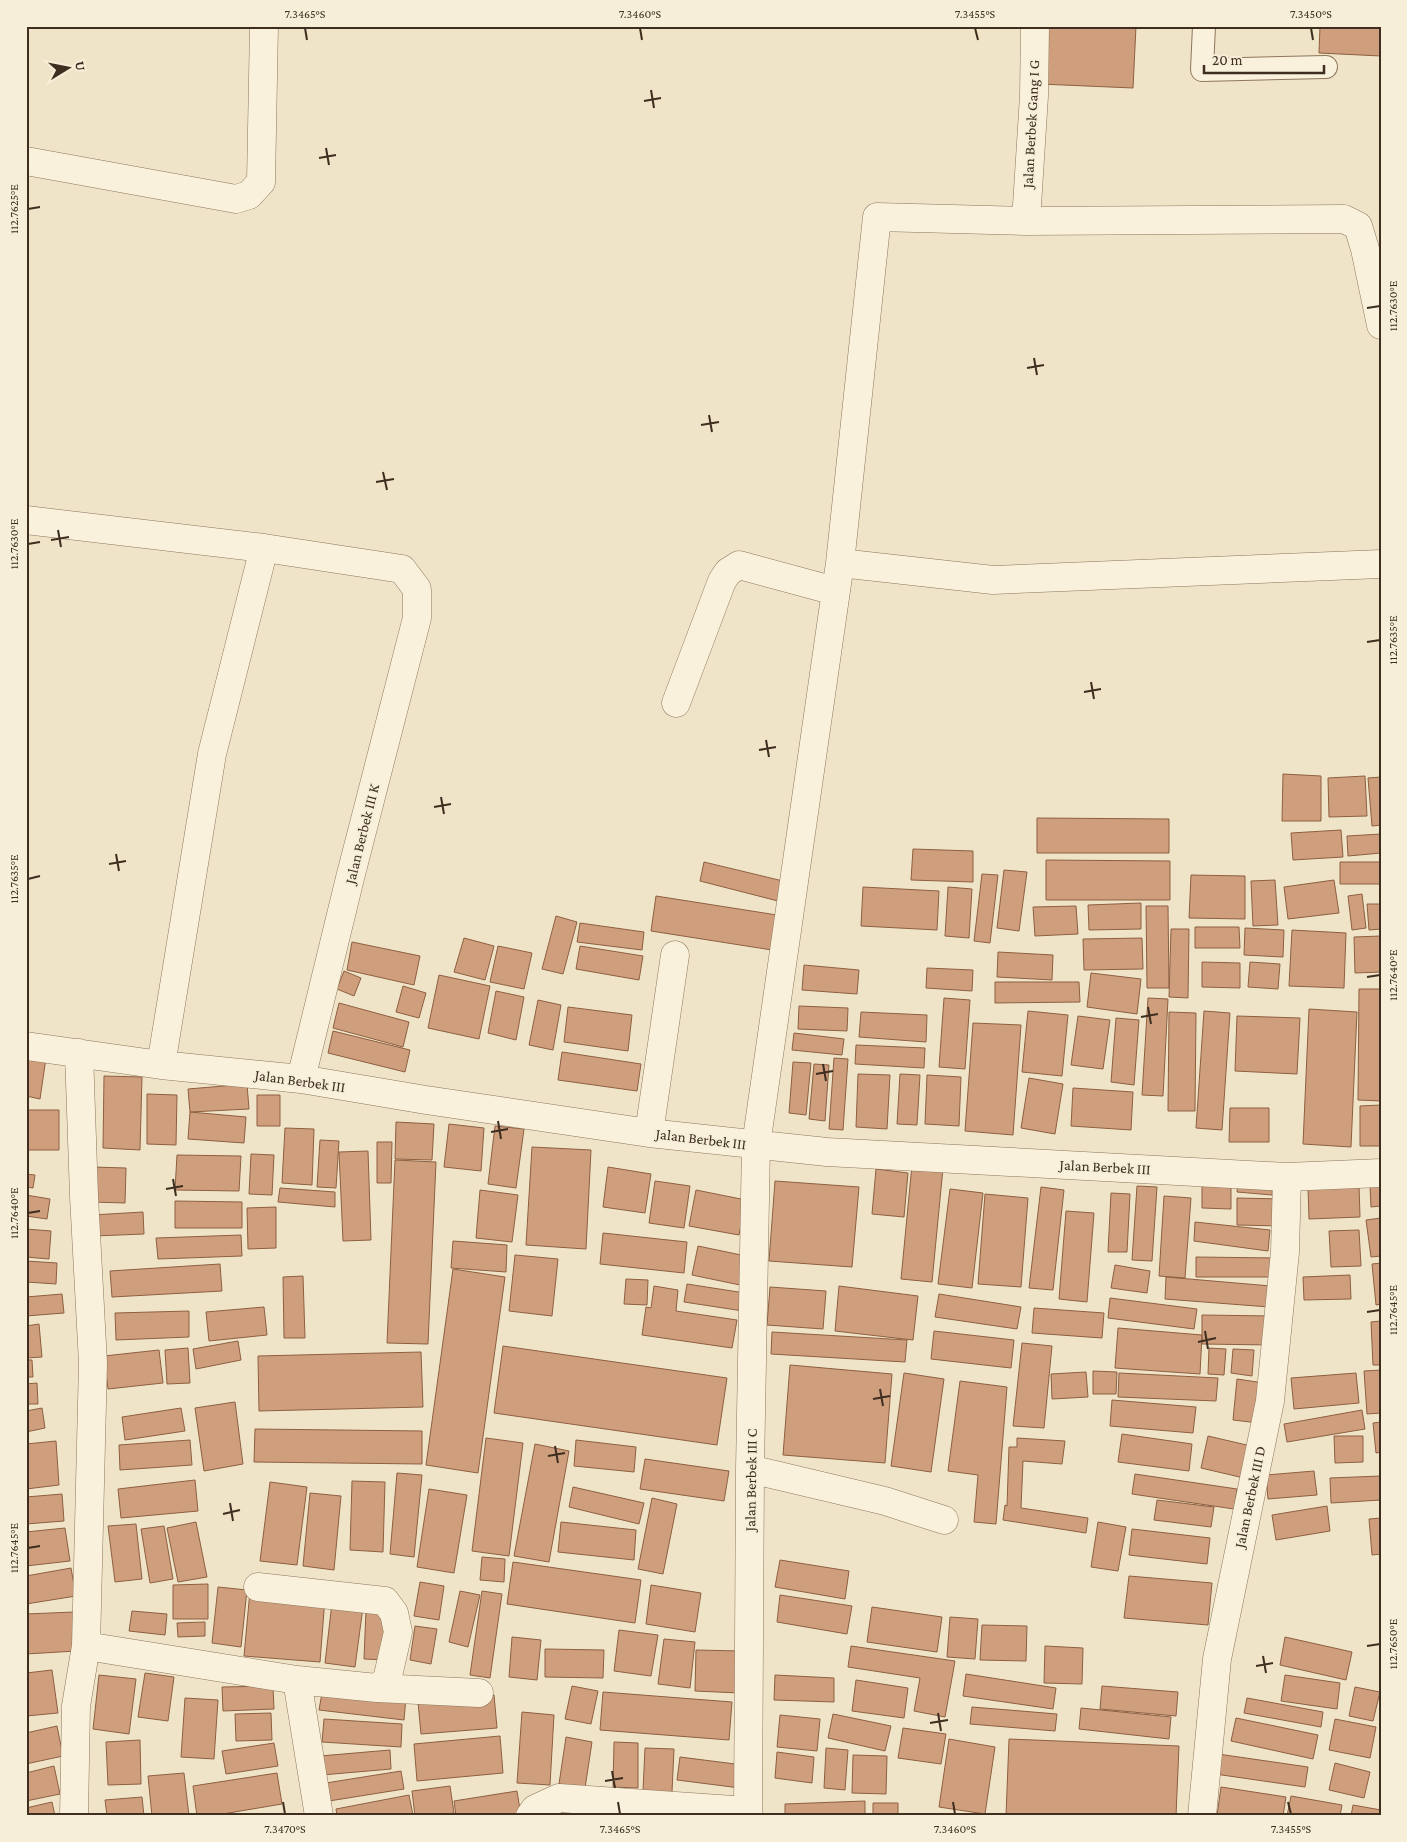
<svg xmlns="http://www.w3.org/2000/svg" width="1407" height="1842" font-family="'Crimson Pro',serif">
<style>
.building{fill:#cf9f7d;stroke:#8d5f41}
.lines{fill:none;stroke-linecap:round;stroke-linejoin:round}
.service-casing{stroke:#8d765c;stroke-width:24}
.minor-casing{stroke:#8d765c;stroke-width:29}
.service{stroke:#faf1dc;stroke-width:22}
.minor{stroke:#faf1dc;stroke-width:28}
.ticks{fill:none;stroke:#3d2e20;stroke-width:2}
.labels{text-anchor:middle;stroke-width:4;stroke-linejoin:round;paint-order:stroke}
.street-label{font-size:15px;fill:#3d2e20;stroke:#f7eed8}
.neatline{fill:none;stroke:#3d2e20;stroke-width:2}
.ticks-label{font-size:12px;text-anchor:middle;fill:#3d2e20}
</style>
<rect width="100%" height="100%" fill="#f0e4c8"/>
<path class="building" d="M1043 26H1136L1133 88 1040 84Z
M1320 26H1381V56L1319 53Z
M1283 774 1321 776V821H1282Z
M1365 776 1367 816 1329 817 1328 778Z
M1381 777V825L1372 826 1368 778Z
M1037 818 1169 819V853H1037Z
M1341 830 1343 857 1293 860 1291 833Z
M1381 834V853L1348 856 1347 836Z
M913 849 973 851V882L911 880Z
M1046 860 1170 861V900H1046Z
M704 862 783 881 778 901 700 881Z
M1340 862H1381V884H1340Z
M1004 870 1027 872 1019 931 997 928Z
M982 874 998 875 990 943 974 941Z
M1191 875 1245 876V919L1189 918Z
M1275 880 1278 925 1253 926 1251 881Z
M1334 880 1339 913 1288 919 1284 887Z
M863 887 939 891 937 930 861 926Z
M948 887 972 889 969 938 945 936Z
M1362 894 1366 928 1352 930 1348 896Z
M656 896 777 915 772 950 651 931Z
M1141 903V929L1089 930 1088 905Z
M1367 904H1381V929L1369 930Z
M1076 906 1078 934 1035 936 1033 907Z
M1146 906H1168L1169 988H1147Z
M556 916 577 922 563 974 542 969Z
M580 923 644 932 642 950 577 942Z
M1195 927H1239L1240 948H1195Z
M1245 928 1284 930 1283 957 1244 955Z
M1171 929H1189L1188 998 1169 997Z
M1292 930 1346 933 1344 988 1289 986Z
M1381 936V972L1355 973 1354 937Z
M464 938 494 946 485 980 454 972Z
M1142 938 1143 969 1084 970 1083 939Z
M352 942 420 956 414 985 347 970Z
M498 946 532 953 524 989 490 982Z
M580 946 643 956 639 980 576 969Z
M998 952 1053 955 1052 980 997 977Z
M1202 962 1240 963V988L1202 987Z
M1250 962 1280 964 1278 989 1248 987Z
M804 965 859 970 857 994 802 990Z
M927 968 973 970 972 991 926 988Z
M344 971 361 978 354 996 337 989Z
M1091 973 1141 979 1137 1014 1087 1007Z
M439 975 490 986 479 1039 428 1028Z
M995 982H1079L1080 1002 995 1003Z
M403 986 426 993 419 1018 396 1012Z
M1359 989H1381V1101L1358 1100Z
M496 991 524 997 516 1040 488 1033Z
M944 998 970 1000 965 1069 939 1067Z
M1148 998 1168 999 1163 1096 1142 1095Z
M538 1000 561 1005 553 1050 529 1045Z
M339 1003 409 1022 403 1047 333 1028Z
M799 1006 848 1008 847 1031 798 1029Z
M568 1007 632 1015 628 1051 564 1042Z
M1309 1009 1357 1012 1351 1147 1303 1144Z
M1028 1011 1068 1015 1062 1076 1022 1072Z
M1204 1011 1230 1013 1222 1130 1196 1128Z
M861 1012 927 1015 926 1042 859 1037Z
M1169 1012 1196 1013 1195 1111H1168Z
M1078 1016 1110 1020 1103 1069 1071 1065Z
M1237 1016 1300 1018 1297 1074 1235 1071Z
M1116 1018 1139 1020 1134 1085 1111 1082Z
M973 1023 1021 1025 1013 1135 965 1131Z
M333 1031 410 1050 405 1072 328 1053Z
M794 1033 844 1039 842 1055 792 1050Z
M856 1045 925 1048 924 1068 855 1064Z
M26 1048 47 1051 40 1099 26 1096Z
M562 1052 641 1064 637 1091 558 1080Z
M834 1058 848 1059 843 1130 829 1129Z
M793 1062 811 1063 806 1115 789 1113Z
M814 1064 829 1065 825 1121 809 1119Z
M858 1074 890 1075 887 1129 856 1127Z
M900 1074 920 1075 917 1125 897 1124Z
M927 1075 961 1077 959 1126 925 1124Z
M104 1076 142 1077 140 1150 103 1148Z
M1029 1078 1063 1084 1055 1134 1021 1128Z
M247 1084 249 1109 190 1112 188 1089Z
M1073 1088 1133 1092 1131 1130 1071 1126Z
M147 1094 177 1095 176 1145 147 1144Z
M257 1095H280V1126H257Z
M1381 1105V1146H1360V1106Z
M1230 1108H1269V1142H1229Z
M26 1110H59V1150H26Z
M190 1112 246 1117 244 1143 188 1139Z
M396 1122 434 1124 432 1160 395 1159Z
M449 1124 484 1128 481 1171 444 1167Z
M495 1126 524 1129 516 1188 488 1184Z
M285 1128 314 1129 312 1185 282 1183Z
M320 1140 339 1141 336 1188 317 1187Z
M377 1142H392L391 1183H377Z
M532 1147 591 1150 586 1249 526 1245Z
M368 1151 371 1240 343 1241 339 1152Z
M251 1154 274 1155 272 1195 249 1194Z
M177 1155 241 1156 239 1191 175 1190Z
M395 1160 436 1162 428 1344 387 1343Z
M912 1165 943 1168 932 1282 901 1279Z
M92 1167 126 1168 125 1203 91 1202Z
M608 1167 651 1174 645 1213 603 1207Z
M876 1169 908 1173 904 1217 872 1214Z
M26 1174 35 1175 33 1188 26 1187Z
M1202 1178 1231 1179V1209L1202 1208Z
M1238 1179 1273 1181 1272 1195 1237 1192Z
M655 1181 690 1186 684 1228 649 1223Z
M775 1181 859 1187 852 1267 769 1261Z
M1359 1185 1360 1217 1309 1219 1308 1187Z
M1137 1186 1157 1187 1152 1261 1132 1260Z
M1381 1186V1206L1371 1207 1370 1187Z
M1041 1187 1064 1190 1053 1290 1029 1288Z
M280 1188 335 1192V1207L278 1202Z
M950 1189 983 1193 972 1288 938 1284Z
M480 1190 518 1195 512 1242 476 1238Z
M696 1190 746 1200 739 1235 689 1226Z
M1111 1193 1130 1194 1127 1252H1108Z
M985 1194 1028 1198 1021 1287 978 1284Z
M26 1195 50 1199 47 1219 26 1216Z
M1164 1196 1191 1198 1185 1278 1159 1276Z
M1237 1198 1283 1199 1282 1226 1237 1225Z
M175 1201 242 1202V1228H175Z
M276 1207V1248L248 1249 247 1208Z
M1066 1211 1094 1213 1087 1302 1059 1299Z
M143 1212 144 1234 94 1236 92 1215Z
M1381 1218V1256L1371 1257 1366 1220Z
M1195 1222 1270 1230 1268 1251 1194 1241Z
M26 1229 51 1231 49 1259 26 1257Z
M1359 1230 1361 1266 1331 1267 1329 1231Z
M603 1233 687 1242 684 1273 600 1264Z
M241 1235 242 1256 158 1259 156 1238Z
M453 1241 507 1245 506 1272 451 1268Z
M698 1246 746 1256 740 1285 692 1275Z
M515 1255 558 1259 552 1316 509 1311Z
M1196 1257 1276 1258V1277H1196Z
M26 1261 57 1263 56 1284 26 1282Z
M1381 1263V1304L1376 1305 1372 1264Z
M220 1264 222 1291 112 1297 110 1271Z
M1115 1265 1150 1271 1147 1293 1111 1288Z
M453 1269 505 1277 478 1473 426 1465Z
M1350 1275 1351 1299 1304 1300 1303 1277Z
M303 1276 305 1338H284L283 1277Z
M1166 1277 1271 1286 1269 1307 1165 1299Z
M626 1279 648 1280 647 1305 624 1304Z
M687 1284 745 1293 743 1311 684 1302Z
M654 1286 678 1290 676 1311 737 1320 732 1348 642 1335 646 1307 651 1308Z
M839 1286 918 1296 913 1340 835 1331Z
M770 1287 826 1291 823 1329 767 1325Z
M62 1294 64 1313 26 1316V1297Z
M939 1294 1021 1307 1017 1329 935 1317Z
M1110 1298 1197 1309 1194 1329 1108 1318Z
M264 1307 267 1335 209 1341 206 1312Z
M1034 1308 1104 1313 1102 1338 1032 1333Z
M189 1311V1337L116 1340 115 1313Z
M1202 1315 1272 1316V1345L1202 1344Z
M1381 1321V1365H1373L1371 1322Z
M39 1324 42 1357 26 1358V1326Z
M1118 1328 1202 1335 1200 1374 1115 1368Z
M934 1331 1014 1340 1011 1368 931 1359Z
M772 1332 907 1340 905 1362 771 1354Z
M238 1341 241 1360 196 1369 193 1349Z
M1022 1343 1052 1346 1044 1428 1013 1426Z
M503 1346 727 1378 717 1445 494 1413Z
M188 1348 190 1383 167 1384 165 1350Z
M1209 1348 1226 1349 1224 1375 1208 1374Z
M1233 1349 1254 1350 1252 1376 1231 1373Z
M159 1350 163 1383 108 1389 104 1356Z
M421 1352 423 1407 259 1411 258 1356Z
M26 1360H32L33 1377H26Z
M790 1365 892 1374 885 1463 783 1455Z
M1381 1370V1413L1367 1414 1364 1371Z
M1093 1371 1117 1372 1116 1394H1093Z
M1086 1372 1088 1397 1052 1399 1051 1374Z
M904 1373 944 1379 931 1472 891 1466Z
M1119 1373 1218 1378 1216 1401 1118 1397Z
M1356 1373 1359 1403 1294 1409 1291 1378Z
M1237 1379 1264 1383 1259 1423 1233 1420Z
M960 1381 1007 1387 996 1524 974 1522 978 1475 948 1471Z
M37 1383 38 1404H26V1384Z
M1112 1400 1196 1407 1193 1433 1110 1426Z
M235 1402 243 1464 204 1471 195 1408Z
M42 1408 45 1428 26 1432V1411Z
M181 1408 185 1431 125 1440 122 1417Z
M1362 1410 1365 1429 1287 1442 1284 1424Z
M1381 1422V1452L1376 1453 1373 1423Z
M255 1429 422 1431V1464L254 1462Z
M1122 1434 1192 1444 1189 1471 1118 1462Z
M1208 1436 1251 1446 1244 1478 1201 1468Z
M1334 1436H1363V1462L1335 1463Z
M486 1438 523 1443 509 1556 472 1551Z
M1017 1438 1065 1441 1062 1464 1023 1461 1021 1508 1088 1518 1086 1533 1003 1520 1005 1505 1007 1506 1009 1447H1017Z
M190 1440 192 1465 120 1470 119 1445Z
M576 1440 636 1447 634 1472 574 1466Z
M56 1441 59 1485 26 1489V1444Z
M535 1444 569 1451 549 1562 514 1556Z
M645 1459 729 1471 724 1501 640 1489Z
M1314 1471 1317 1495 1268 1499 1266 1475Z
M397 1473 422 1475 414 1557 390 1554Z
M1135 1474 1237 1489 1234 1509 1132 1494Z
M1381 1476V1500L1331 1503 1330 1478Z
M195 1480 198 1511 121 1518 118 1489Z
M352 1481 385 1482 383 1552 350 1550Z
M270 1482 307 1487 297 1565 260 1561Z
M573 1487 644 1503 639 1524 569 1507Z
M429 1489 467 1495 454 1573 417 1567Z
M310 1493 341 1496 334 1570 303 1566Z
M62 1494 64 1521 26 1524V1497Z
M652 1498 677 1504 663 1574 638 1569Z
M1157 1500 1214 1507 1211 1527 1154 1520Z
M1327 1506 1330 1531 1276 1540 1272 1515Z
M1381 1518V1554L1372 1555 1369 1519Z
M196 1522 207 1577 178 1582 167 1528Z
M561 1522 636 1530 634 1560 558 1552Z
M1098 1522 1126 1527 1118 1571 1091 1567Z
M136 1524 142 1579 115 1582 108 1526Z
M164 1526 173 1579 150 1583 141 1529Z
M65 1528 70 1561 26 1566V1532Z
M1132 1529 1210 1538 1207 1564 1129 1555Z
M482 1557 505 1559 504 1582 480 1580Z
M780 1560 849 1571 845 1599 775 1587Z
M513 1562 641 1580 635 1623 507 1604Z
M71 1568 76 1596 26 1604V1576Z
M1129 1576 1212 1583 1208 1625 1124 1618Z
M420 1582 444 1586 439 1620 414 1616Z
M208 1584V1619H173V1585Z
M651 1585 701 1593 695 1632 646 1624Z
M218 1587 247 1590 241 1647 212 1643Z
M250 1591 325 1598 320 1662 244 1656Z
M460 1591 480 1595 468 1647 449 1642Z
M482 1591 502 1594 490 1678 470 1675Z
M780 1595 852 1606 847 1634 777 1622Z
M332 1603 363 1607 355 1667 325 1663Z
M872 1607 942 1617 937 1652 867 1642Z
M366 1610 389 1611 387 1660 364 1659Z
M132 1611 167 1614 165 1635 129 1631Z
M74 1612 76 1651 26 1654V1614Z
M950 1617 978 1619 975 1659 947 1657Z
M205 1622V1636L178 1637 177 1623Z
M982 1625 1027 1626 1026 1661 980 1660Z
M415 1626 437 1629 431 1664 410 1660Z
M619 1630 658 1635 651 1676 614 1671Z
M512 1637 541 1640 537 1680 509 1677Z
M1285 1637 1352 1652 1346 1680 1280 1665Z
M664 1639 695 1642 690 1688 658 1684Z
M851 1646 955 1661 945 1717 914 1711 920 1678 848 1667Z
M1045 1646 1083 1648 1082 1684 1044 1683Z
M545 1649 604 1650 603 1678 545 1677Z
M696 1650 740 1651 739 1693 695 1691Z
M52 1670 58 1713 26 1716V1673Z
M145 1673 174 1677 168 1721 138 1717Z
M966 1674 1056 1688 1053 1709 963 1696Z
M99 1675 136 1679 129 1734 93 1729Z
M775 1675 834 1678V1702L774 1700Z
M1285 1675 1340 1683 1337 1709 1281 1701Z
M856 1680 908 1688 904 1718 852 1711Z
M273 1686 274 1709 223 1711 222 1687Z
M572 1686 598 1691 591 1724 565 1719Z
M1102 1686 1178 1692 1176 1716 1100 1709Z
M323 1687 406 1697 404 1720 319 1710Z
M1355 1687 1380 1692 1373 1721 1349 1716Z
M603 1692 732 1702 729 1740 600 1730Z
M494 1695 497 1728 421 1734 418 1702Z
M185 1698 218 1700 214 1759 181 1757Z
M1247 1698 1323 1712 1321 1727 1244 1713Z
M972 1707 1057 1714 1055 1731 970 1724Z
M1081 1708 1171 1717 1169 1739 1079 1729Z
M522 1712 554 1715 550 1785 517 1783Z
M271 1713 272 1740 236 1741 235 1714Z
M833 1714 891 1726 885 1751 828 1738Z
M780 1715 820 1719 817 1751 777 1747Z
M1236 1718 1318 1735 1313 1759 1231 1741Z
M324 1719 402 1724 401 1747 322 1742Z
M1335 1719 1376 1727 1370 1758 1329 1750Z
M57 1726 63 1756 26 1764V1733Z
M903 1728 946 1734 941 1764 898 1758Z
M500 1736 503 1773 417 1781 414 1744Z
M566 1737 592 1742 585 1788 559 1784Z
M949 1739 995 1747 985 1814 939 1807Z
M1009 1739 1179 1746 1176 1816H1006Z
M140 1740 141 1784 108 1785 106 1742Z
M614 1742 638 1743V1788L613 1787Z
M274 1743 278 1766 226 1774 222 1751Z
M645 1748 674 1749 672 1792 643 1791Z
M826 1748 848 1750 845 1790 824 1788Z
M390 1750 391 1769 322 1775 320 1756Z
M777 1752 814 1757 812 1783 775 1778Z
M1218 1754 1308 1767 1305 1787 1215 1774Z
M853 1755 887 1756 886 1794 852 1793Z
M680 1757 743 1765 740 1788 677 1780Z
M1335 1763 1370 1772 1364 1798 1329 1790Z
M54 1766 60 1794 26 1801V1773Z
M401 1771 404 1789 329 1801 326 1783Z
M184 1773 189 1816H152L148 1776Z
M277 1773 282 1804 211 1816H197L193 1786Z
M450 1786 454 1813 433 1816H415L412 1791Z
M1221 1787 1286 1797 1283 1816H1217Z
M517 1791 521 1816H456L454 1801Z
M409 1795 413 1815 337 1816 336 1809Z
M1291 1796 1342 1805 1340 1816H1287Z
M142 1797 144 1816H107L105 1800Z
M865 1801V1816H785V1804Z
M52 1802 55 1816H26V1808Z
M873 1803H898V1816H873Z
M563 1805 585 1806 584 1816H562Z
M1353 1805 1381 1810V1816H1351Z"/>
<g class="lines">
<defs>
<path id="service" d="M1204 26 1202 70 1326 67"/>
<path id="minor" d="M26 161 236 199 249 195 261 182 264 26
M1026 221 1034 96 1035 26
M26 520 264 548 402 569 417 589V618L350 878 301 1079
M840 563 877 217 1026 221 1344 219 1358 226 1365 249 1381 325
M676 703 722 581 728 572 739 565 835 591
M26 1046 161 1065 301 1079 426 1100 649 1133 827 1152 1287 1177 1381 1173
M161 1065 212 754 264 548
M649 1133 675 955
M750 1469 885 1501 944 1520
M86 1646 297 1680 377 1688 387 1680 398 1632 394 1613 385 1601 258 1587
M297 1680 319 1816
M377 1688 479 1693
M74 1816 76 1706 86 1646 93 1363 84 1196 79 1053
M530 1816 535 1809 559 1798 748 1811
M748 1816 750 1469 756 1145 840 563 993 580 1381 564
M1202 1816 1217 1659 1270 1401 1285 1252 1287 1177"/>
</defs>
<use href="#service" class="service-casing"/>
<use href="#minor" class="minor-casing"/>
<use href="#service" class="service"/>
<use href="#minor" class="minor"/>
</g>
<path class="ticks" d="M305 28 307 40M640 28 642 40M975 28 978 40M1311 28 1313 40M651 90 654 108M644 101 661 98M326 148 329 165M319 158 336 155M28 209 40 207M1367 308 1380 306M1034 358 1037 375M1027 368 1044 365M709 415 712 432M701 425 719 422M383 472 387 490M376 482 394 479M58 530 61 547M51 540 69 537M28 544 40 542M1367 642 1380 640M1091 682 1094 699M1084 692 1101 689M766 740 769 757M759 750 776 747M441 797 444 814M434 807 451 804M116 854 119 871M109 864 126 861M28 879 40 876M1367 977 1380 975M1148 1007 1151 1024M1141 1017 1158 1014M823 1064 826 1081M816 1074 833 1071M498 1121 501 1139M491 1132 508 1129M173 1179 176 1196M166 1189 183 1186M28 1213 40 1211M1367 1312 1380 1310M1205 1331 1208 1349M1198 1342 1216 1338M880 1389 883 1406M873 1399 890 1396M555 1446 558 1463M548 1456 565 1453M230 1503 233 1521M223 1514 240 1510M28 1548 40 1546M1367 1646 1380 1644M1263 1656 1266 1673M1256 1666 1273 1663M938 1713 941 1731M930 1723 948 1720M612 1771 615 1788M605 1781 623 1778M283 1802 285 1814M618 1802 620 1814M953 1802 955 1814M1288 1802 1291 1814"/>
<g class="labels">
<g class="street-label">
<text transform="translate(1031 124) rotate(-87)" y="5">Jalan Berbek Gang I G</text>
<text transform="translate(362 834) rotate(-76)" y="5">Jalan Berbek III K</text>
<text transform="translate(300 1081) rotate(8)" y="5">Jalan Berbek III</text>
<text transform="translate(701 1139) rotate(7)" y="5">Jalan Berbek III</text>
<text transform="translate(1105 1167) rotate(3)" y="5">Jalan Berbek III</text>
<text transform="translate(751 1480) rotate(-89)" y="5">Jalan Berbek III C</text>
<text transform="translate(1250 1497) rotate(-78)" y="5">Jalan Berbek III D</text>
</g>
</g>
<rect width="1407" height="1842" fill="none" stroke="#f7eed8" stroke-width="55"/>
<g transform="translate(68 68) rotate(80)" stroke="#f7eed8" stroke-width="4" paint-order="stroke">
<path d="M0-4L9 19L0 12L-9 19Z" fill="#3d2e20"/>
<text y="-8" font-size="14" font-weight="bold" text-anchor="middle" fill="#3d2e20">U</text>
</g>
<path d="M1204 65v8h120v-8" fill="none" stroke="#3d2e20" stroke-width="2.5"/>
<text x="1212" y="65" font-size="15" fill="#3d2e20" stroke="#f7eed8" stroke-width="4" paint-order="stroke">20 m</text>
<rect x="28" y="28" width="1352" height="1786" class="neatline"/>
<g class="ticks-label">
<text x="305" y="18">7.3465°S</text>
<text x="640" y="18">7.3460°S</text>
<text x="975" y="18">7.3455°S</text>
<text x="1311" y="18">7.3450°S</text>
<text transform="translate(14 209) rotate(-90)" y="4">112.7625°E</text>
<text transform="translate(1393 306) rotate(-90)" y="4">112.7630°E</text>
<text transform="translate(14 544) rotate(-90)" y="4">112.7630°E</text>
<text transform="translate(1393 640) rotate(-90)" y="4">112.7635°E</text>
<text transform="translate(14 879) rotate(-90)" y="4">112.7635°E</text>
<text transform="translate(1393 975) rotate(-90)" y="4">112.7640°E</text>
<text transform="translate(14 1213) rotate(-90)" y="4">112.7640°E</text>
<text transform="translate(1393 1310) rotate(-90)" y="4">112.7645°E</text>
<text transform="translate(14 1548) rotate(-90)" y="4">112.7645°E</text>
<text transform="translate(1393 1644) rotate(-90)" y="4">112.7650°E</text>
<text x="285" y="1833">7.3470°S</text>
<text x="620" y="1833">7.3465°S</text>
<text x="955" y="1833">7.3460°S</text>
<text x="1291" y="1833">7.3455°S</text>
</g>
</svg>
